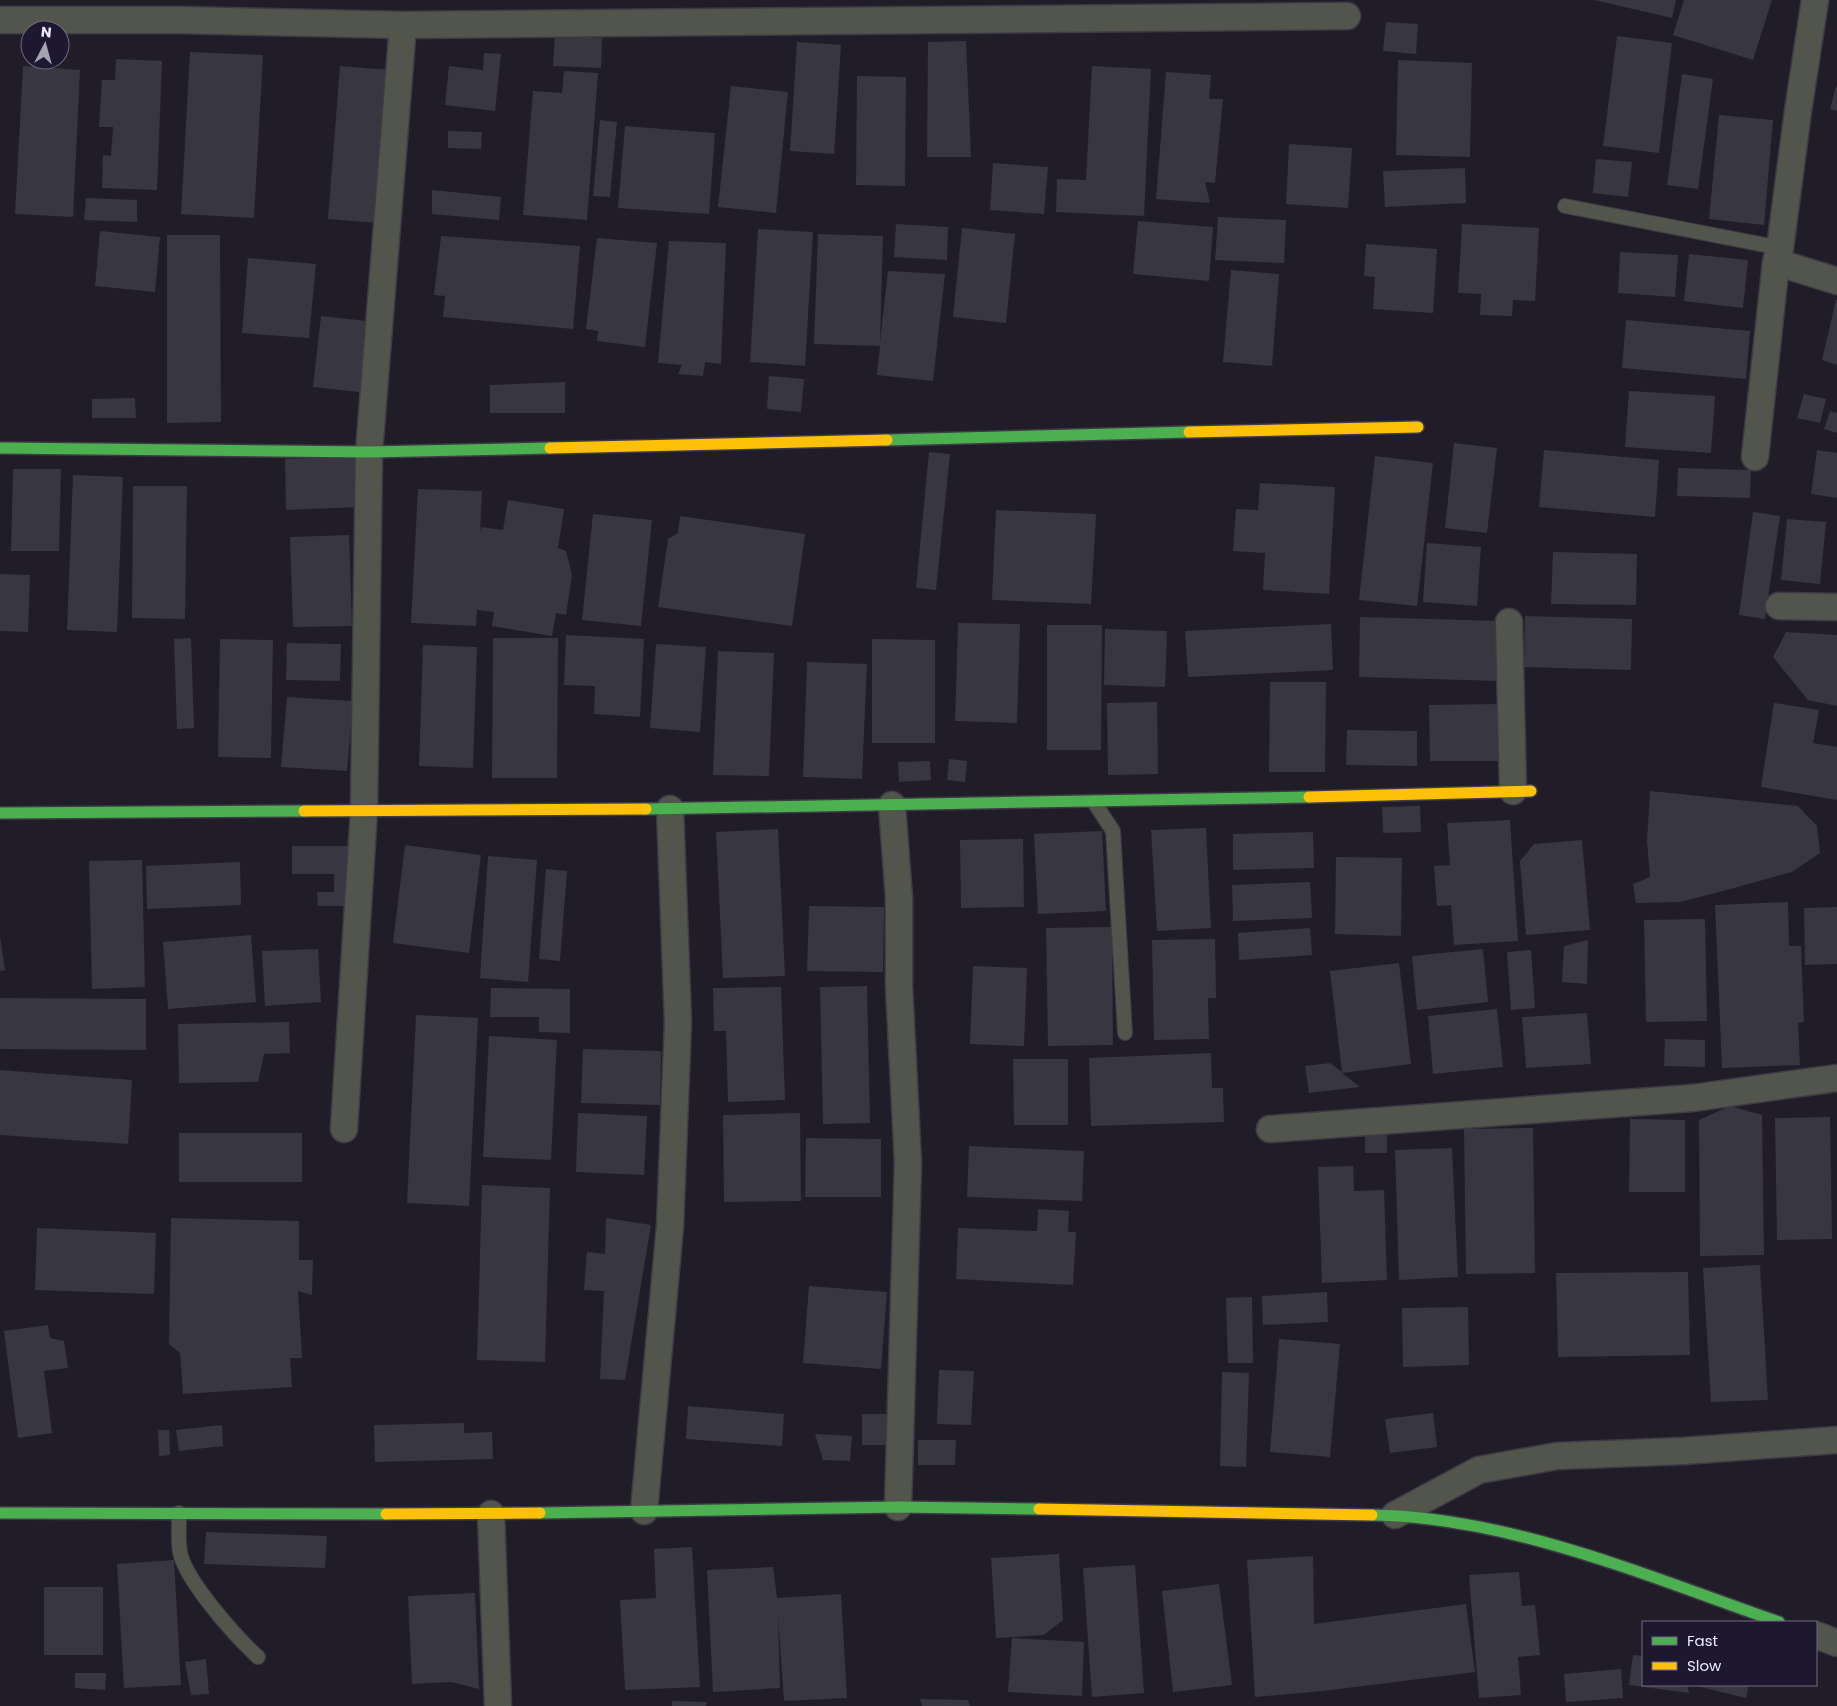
<svg xmlns="http://www.w3.org/2000/svg" width="1837" height="1706" font-family="Poppins,sans-serif">
<style>
.building{fill:#383641}
.lines{fill:none;stroke-linecap:round;stroke-linejoin:round}
.lane-casing{stroke:#3e3b46;stroke-width:16}
.street-casing{stroke:#3e3b46;stroke-width:29}
.fast-casing{stroke:#3e3b46;stroke-width:14}
.slow-casing{stroke:#3e3b46;stroke-width:14}
.lane{stroke:#52554b;stroke-width:14}
.street{stroke:#52554b;stroke-width:26}
.fast{stroke:#4caf50;stroke-width:11}
.slow{stroke:#ffc107;stroke-width:11}
</style>
<rect width="100%" height="100%" fill="#201d29"/>
<path class="building" d="M1594 0H1676L1672 18Z
M1684 0H1772L1753 60 1673 35Z
M1386 22 1418 24 1416 54 1383 51Z
M555 35 602 38 601 68 553 66Z
M1617 36 1672 43 1659 153 1603 146Z
M966 41 971 157H927L928 42Z
M797 42 841 45 834 154 790 151Z
M190 52 263 55 254 218 181 214Z
M484 53 501 54 495 111 445 105 449 66 483 70Z
M116 59 162 61 157 190 102 188 103 155 111 156 113 127H99L102 80H115Z
M1398 60 1472 63 1470 157 1396 155Z
M23 66 80 70 73 217 15 214Z
M340 66 391 70 378 223 328 219Z
M1092 66 1151 69 1144 216 1056 212 1057 179 1086 180Z
M564 71 598 73 587 220 523 215 533 91 562 93Z
M1166 72 1211 75 1209 99H1223L1215 183 1205 182 1210 203 1156 199Z
M1682 74 1713 79 1698 189 1667 185Z
M857 76 906 77 905 186 856 185Z
M731 86 788 92 776 213 718 207Z
M1836 86H1837V111L1830 109Z
M1719 115 1773 120 1764 225 1709 219Z
M600 120 617 122 610 197 593 196Z
M625 126 715 133 709 214 618 208Z
M448 131 482 132 481 149 448 148Z
M1289 144 1352 148 1348 208 1286 204Z
M1596 159 1632 162 1628 197 1593 193Z
M993 163 1048 167 1044 214 990 210Z
M1465 168 1466 203 1385 207 1383 171Z
M432 190 501 197 499 220 432 214Z
M86 198 137 200V222L84 220Z
M1218 217 1286 220 1284 263 1215 260Z
M1138 221 1213 227 1209 281 1133 274Z
M896 224 948 227 947 260 894 257Z
M1462 224 1539 228 1535 301 1513 300 1512 316 1480 315 1481 294 1458 293Z
M962 228 1015 234 1006 323 953 317Z
M758 229 813 232 805 366 750 362Z
M100 231 160 237 155 292 95 286Z
M818 234 883 236 880 342 888 271 945 274 933 381 877 375 880 346 814 344Z
M167 235H220L221 422 167 423Z
M441 236 580 246 573 329 443 317 445 296 434 295Z
M597 238 657 243 645 347 597 341 598 331 586 329Z
M669 241 726 243 721 364 705 362 703 376 678 374 682 365 658 363Z
M1366 244 1437 249 1433 313 1373 309 1375 277 1364 276Z
M1620 252 1678 255 1675 297 1618 293Z
M1689 254 1748 260 1743 308 1684 301Z
M248 258 316 264 309 338 242 333Z
M1231 270 1279 274 1272 366 1223 362Z
M1836 300H1837V365L1822 360Z
M321 316 376 322 368 393 313 387Z
M1626 320 1750 331 1746 379 1622 368Z
M769 376 804 379 801 412 767 409Z
M565 382V413H490V385Z
M1629 391 1715 396 1711 453 1625 447Z
M1804 394 1826 399 1820 423 1797 418Z
M135 398 136 418H92V399Z
M1830 411 1837 413V433L1824 429Z
M1454 443 1497 448 1487 533 1445 528Z
M1544 450 1659 460 1655 517 1539 507Z
M1817 450 1837 453V498L1811 494Z
M929 452 950 454 936 590 916 588Z
M360 456 361 507 286 510 285 459Z
M1375 456 1433 463 1417 606 1359 600Z
M1678 468 1751 470 1750 498 1677 496Z
M13 469H61L59 551H11Z
M73 475 123 477 117 632 67 630Z
M1260 483 1335 487 1329 594 1263 590 1265 553 1233 551 1236 509 1258 510Z
M133 486H187L185 619 132 618Z
M418 489 482 491 480 532 481 527 503 530 508 500 564 509 558 548 566 551 572 575 566 615 556 613 552 636 492 626 494 612 477 610 476 626 411 623Z
M996 510 1096 514 1091 604 992 600Z
M1753 512 1780 516 1765 619 1739 615Z
M593 514 652 520 641 626 582 620Z
M680 516 805 534 792 626 658 607 668 539 678 533Z
M1787 519 1826 522 1820 584 1781 580Z
M349 535 352 626 293 627 290 537Z
M1427 543 1481 547 1477 606 1423 602Z
M1553 552 1637 554 1636 605 1551 604Z
M0 574 30 575 28 632 0 631Z
M1525 616 1632 619 1631 670 1524 667Z
M1360 617 1502 621 1500 681 1359 677Z
M958 623 1020 624 1017 723 955 721Z
M1331 624 1333 670 1188 677 1185 631Z
M1047 625H1102L1101 750H1047Z
M1105 629 1167 631 1165 687 1104 685Z
M1786 632 1837 635V706L1808 700 1773 657Z
M566 635 644 639 640 717 594 714 595 686 564 685Z
M191 638 194 728 177 729 174 639Z
M493 638H558L557 778H492Z
M220 639 273 640 271 758 218 757Z
M872 639 935 640V743H872Z
M287 643 341 644 340 681 286 680Z
M656 644 706 647 700 732 650 728Z
M423 645 477 647 473 768 419 766Z
M718 651 774 653 769 776 713 775Z
M807 662 867 664 862 779 803 777Z
M1270 682H1326L1325 772H1269Z
M287 697 353 701 347 771 281 767Z
M1157 702 1158 774 1108 775 1107 703Z
M1774 703 1819 710 1813 743 1837 747V800L1761 787Z
M1500 704 1501 761H1430L1429 705Z
M1347 730 1417 731V766L1346 765Z
M949 759 967 761 965 782 947 780Z
M930 761 931 780 899 782 898 762Z
M1650 791 1798 806 1817 826 1820 853 1792 872 1734 888 1680 902 1636 903 1633 884 1650 877 1647 841Z
M1420 806 1421 832 1383 833 1382 807Z
M1510 820 1518 941 1454 945 1451 905 1437 906 1434 866 1450 865 1447 823Z
M1206 828 1211 928 1157 931 1151 830Z
M778 829 785 976 723 978 716 832Z
M1102 831 1106 911 1038 914 1034 834Z
M1313 832 1314 868 1233 870V834Z
M1023 839 1024 907 961 908 960 840Z
M1582 840 1590 930 1526 935 1520 861 1534 844Z
M405 845 481 855 469 953 393 943Z
M292 846H349V906H318L317 892H334V874H292Z
M488 856 537 860 528 982 480 978Z
M1336 857 1402 858 1401 936 1335 934Z
M142 860 145 987 92 989 89 861Z
M240 862 241 905 147 909 146 866Z
M546 869 567 871 560 961 539 959Z
M1310 882 1312 918 1233 921 1232 885Z
M1788 902 1789 946H1801L1804 1022 1798 1023 1800 1065 1722 1068 1715 905Z
M809 906 884 907 883 972 807 971Z
M1837 907V964L1805 965 1804 908Z
M1705 919 1707 1021 1646 1022 1644 920Z
M1112 927 1113 1045 1048 1046 1046 928Z
M1310 928 1312 955 1239 960 1238 933Z
M251 935 256 1002 168 1009 163 942Z
M0 937 5 970 0 971Z
M1215 939 1216 998H1208L1209 1039 1154 1040 1152 940Z
M1588 940 1587 984 1562 982 1564 946Z
M318 949 321 1002 265 1006 262 951Z
M1483 949 1488 1002 1417 1010 1412 956Z
M1531 950 1535 1008 1511 1010 1507 952Z
M1399 963 1411 1064 1342 1073 1360 1087 1309 1093 1305 1066 1330 1063 1342 1072 1330 971Z
M973 966 1027 968 1024 1046 970 1044Z
M867 986 870 1123 823 1124 820 987Z
M781 987 785 1100 728 1102 726 1031H714L713 988Z
M491 988 570 989V1033L539 1032V1017H490Z
M0 998 146 999V1050L0 1049Z
M1497 1009 1503 1067 1433 1074 1428 1016Z
M1587 1013 1591 1064 1526 1068 1522 1017Z
M416 1015 478 1018 469 1206 407 1203Z
M289 1022 290 1053 264 1054 258 1082 179 1083 178 1024Z
M489 1036 557 1040 551 1160 483 1157Z
M1665 1039 1705 1040V1067L1664 1066Z
M583 1049 661 1051 660 1105 581 1103Z
M1211 1053 1212 1088H1223L1224 1122 1091 1126 1089 1058Z
M1013 1059H1068V1125H1014Z
M0 1070 132 1080 128 1144 0 1135Z
M1730 1106 1762 1115 1764 1255 1700 1256 1699 1120Z
M578 1113 647 1116 644 1175 576 1172Z
M800 1113 801 1201 724 1202 723 1115Z
M1830 1117 1832 1239 1777 1240 1775 1118Z
M1630 1119 1685 1120V1192H1629Z
M1533 1128 1535 1273 1466 1274 1464 1129Z
M1365 1131H1387V1153H1365Z
M179 1133H302V1182H179Z
M806 1138 881 1139V1197H805Z
M969 1146 1084 1151 1082 1201 967 1197Z
M1452 1148 1458 1277 1399 1280 1395 1150Z
M1353 1166 1354 1191 1384 1190 1387 1280 1322 1283 1318 1167Z
M482 1185 550 1188 545 1362 477 1360Z
M1038 1209 1069 1211 1068 1232H1076L1073 1285 956 1279 958 1228 1037 1231Z
M171 1218 299 1221V1260H313L312 1295 298 1291 302 1358H290L292 1387 183 1394 180 1353 169 1344Z
M606 1218 651 1225 625 1380 600 1379 604 1291 584 1290 587 1252 605 1254Z
M37 1228 156 1233 154 1294 35 1290Z
M1760 1265 1768 1400 1711 1402 1703 1268Z
M1688 1272 1690 1355 1558 1357 1556 1273Z
M809 1286 887 1292 881 1369 803 1363Z
M1327 1292 1328 1322 1263 1325 1262 1296Z
M1252 1297 1253 1363H1228L1226 1298Z
M1468 1307 1469 1365 1403 1367 1402 1308Z
M48 1325 50 1338 64 1341 68 1368 44 1371 52 1433 18 1438 4 1331Z
M1279 1339 1340 1344 1330 1457 1270 1452Z
M939 1370 974 1371 971 1425 937 1424Z
M1222 1372 1249 1373 1246 1467 1220 1466Z
M688 1406 784 1414 782 1446 686 1439Z
M1433 1413 1437 1447 1390 1453 1385 1419Z
M862 1414H886V1445H862Z
M464 1423V1433L492 1432 493 1459 375 1462 374 1425Z
M222 1425 223 1446 179 1451 176 1430Z
M158 1430H169L170 1455 159 1456Z
M815 1434 852 1436 850 1461 823 1460Z
M918 1440H956L955 1465H918Z
M206 1532 327 1536 325 1568 204 1564Z
M692 1547 700 1687 625 1690 620 1600 656 1598 654 1549Z
M1059 1554 1063 1620 1044 1635 996 1638 991 1558Z
M1313 1556 1314 1624 1466 1604 1475 1672 1323 1691 1255 1697 1247 1560Z
M174 1560 181 1685 124 1688 117 1564Z
M1135 1565 1144 1693 1092 1697 1083 1568Z
M773 1567 777 1598 841 1594 847 1698 784 1701 778 1616 780 1688 713 1692 707 1570Z
M1519 1572 1522 1606 1535 1605 1540 1655 1518 1657 1521 1695 1479 1698 1469 1575Z
M1219 1584 1232 1685 1173 1692 1162 1591Z
M44 1587H103V1655H44Z
M475 1593 479 1689 451 1682 412 1684 408 1596Z
M1012 1638 1084 1642 1082 1696 1008 1692Z
M1633 1655 1643 1656V1685H1687L1689 1693 1629 1685Z
M206 1659 209 1694 191 1695 185 1662Z
M1621 1669 1623 1698 1566 1702 1564 1674Z
M75 1673H106L105 1690 75 1688Z
M1693 1685H1749L1746 1698Z
M920 1699 968 1700 970 1706H922Z
M672 1701 707 1702 706 1706H672Z"/>
<g class="lines">
<defs>
<path id="lane" d="M1565 206 1780 248
M1094 802 1113 831 1125 1033
M179 1513C179 1526 178 1540 180 1552 185 1580 236 1637 258 1657"/>
<path id="street" d="M0 20H180L403 25 1347 16
M1776 262 1837 281
M1755 457 1776 262 1780 248 1798 111 1815 0
M1779 606 1837 607
M1509 622 1513 791
M892 805 899 898V986L908 1163 898 1507
M344 1129 364 810 369 452 403 25
M1270 1129 1693 1098 1837 1078
M644 1511 670 1226 678 1022 670 809
M491 1514 498 1706
M1395 1515 1479 1470 1557 1456 1683 1451 1837 1440
M1816 1635 1837 1643"/>
<path id="fast" d="M887 440 1189 432
M0 448 369 452 550 448
M646 809 1309 797
M0 813 304 811
M0 1513 386 1514
M540 1513 898 1507 1039 1509
M1372 1515C1511 1517 1649 1577 1779 1622"/>
<path id="slow" d="M1189 432 1418 427
M550 448 887 440
M1309 797 1531 791
M304 811 646 809
M1039 1509 1372 1515
M386 1514 540 1513"/>
</defs>
<use href="#lane" class="lane-casing"/>
<use href="#street" class="street-casing"/>
<use href="#fast" class="fast-casing"/>
<use href="#slow" class="slow-casing"/>
<use href="#lane" class="lane"/>
<use href="#street" class="street"/>
<use href="#fast" class="fast"/>
<use href="#slow" class="slow"/>
</g>
<rect x="1642" y="1621" width="175" height="65" fill="#1d172f" stroke="#706b81"/>
<rect x="1652" y="1637" width="25" height="8" fill="#4caf50" stroke="#706b81"/>
<text x="1687" y="1646" font-size="15" fill="#edeafb">Fast</text>
<rect x="1652" y="1662" width="25" height="8" fill="#ffc107" stroke="#706b81"/>
<text x="1687" y="1671" font-size="15" fill="#edeafb">Slow</text>
<g transform="translate(45 45) rotate(6)"><circle r="24" fill="#1d172f" stroke="#706b81"/>
<path d="M0-4L9 19L0 12L-9 19Z" fill="#a5a2b2"/>
<text y="-8" font-size="14" font-weight="bold" text-anchor="middle" fill="#edeafb">N</text>
</g>
</svg>
